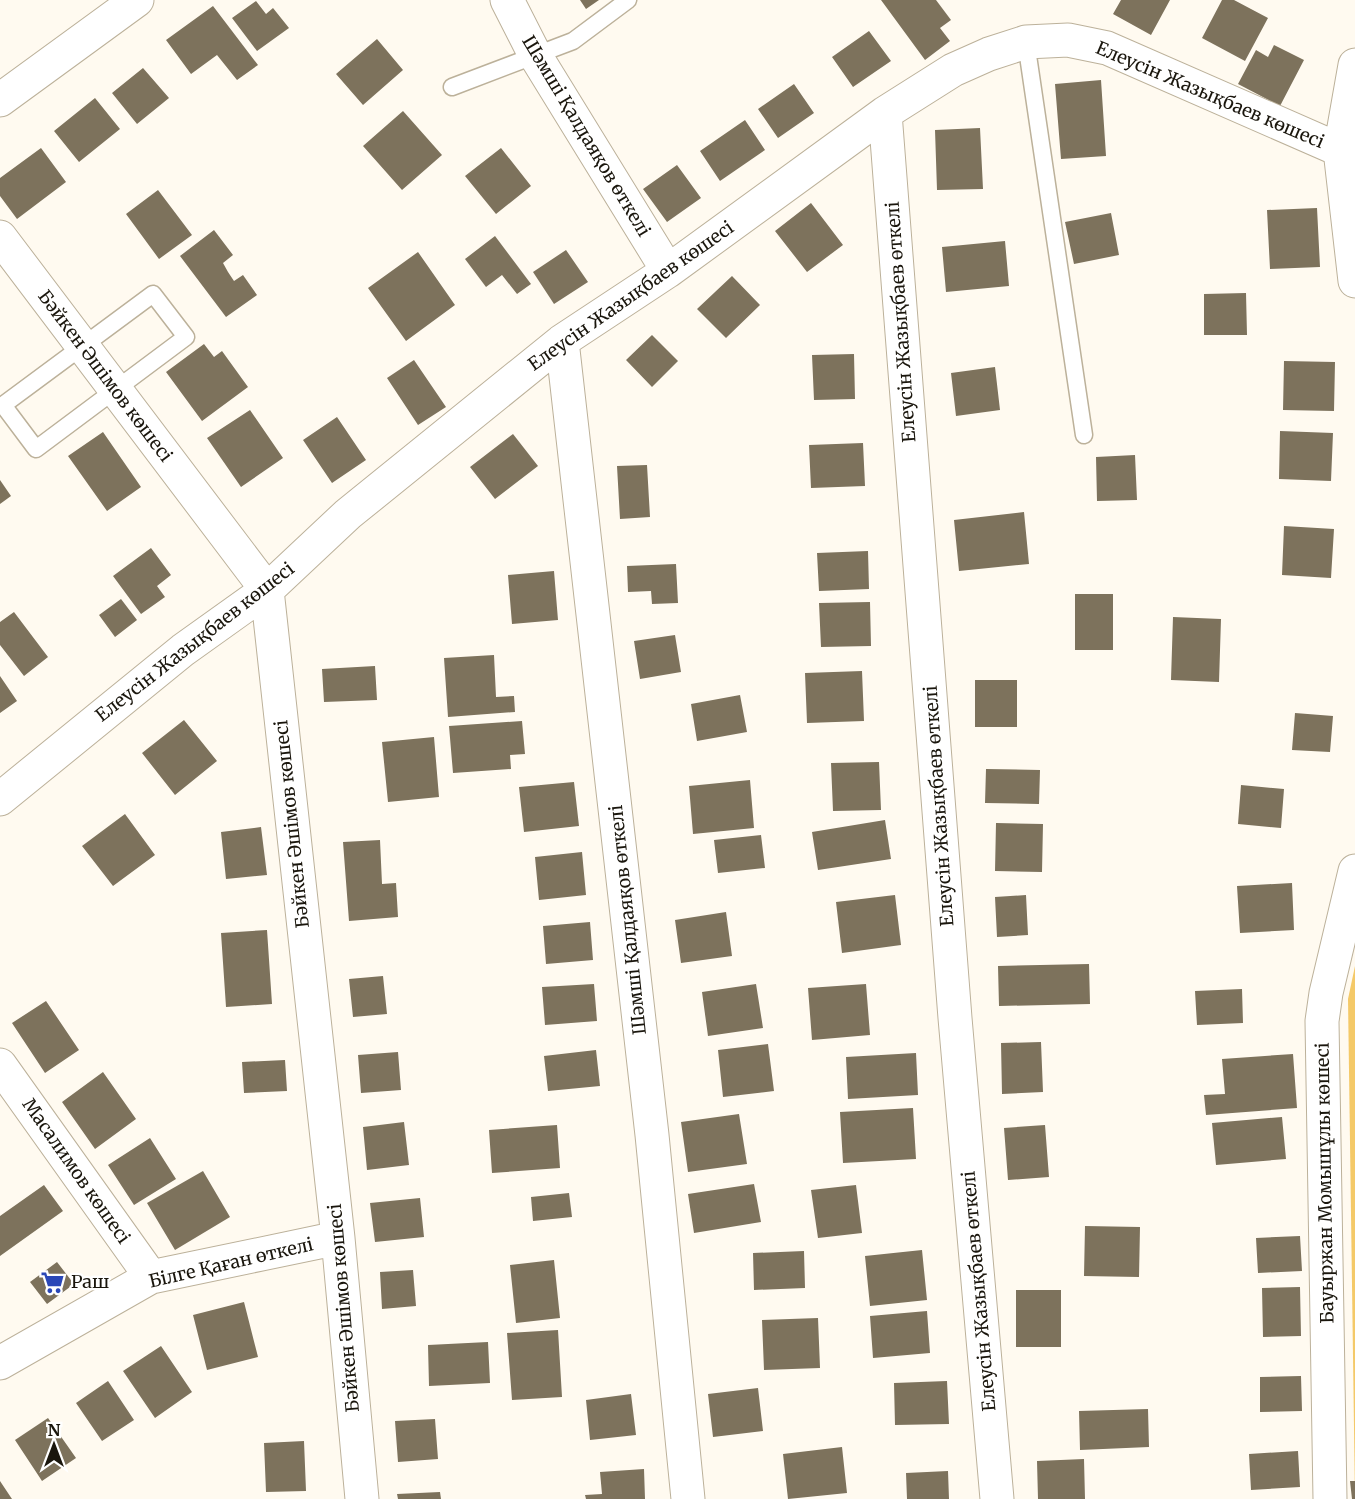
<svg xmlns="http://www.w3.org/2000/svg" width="1355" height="1499" font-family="Merriweather,serif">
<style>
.green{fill:#f4c968}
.building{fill:#7d725c}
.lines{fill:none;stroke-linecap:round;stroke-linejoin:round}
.service-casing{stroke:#bcb19a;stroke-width:19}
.minor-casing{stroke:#bcb19a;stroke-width:35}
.service{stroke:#fff;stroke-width:16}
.minor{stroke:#fff;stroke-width:33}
.labels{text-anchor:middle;stroke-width:4.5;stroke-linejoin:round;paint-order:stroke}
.street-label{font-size:18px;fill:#1a160d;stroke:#fff}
.poi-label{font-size:18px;fill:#1a160d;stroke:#fff;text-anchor:start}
</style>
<rect width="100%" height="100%" fill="#fffaf0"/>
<path class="green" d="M1355 966V1499L1348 999Z"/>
<path class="building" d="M580 0H599L586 9Z
M881 0H936L951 20 940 28 950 41 925 60Z
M1121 0H1170L1151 35 1113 14Z
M1222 0H1234L1268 18 1245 61 1202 38Z
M256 1 266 14 273 8 289 28 257 51 232 18Z
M213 6 258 65 237 80 217 55 191 74 166 40Z
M869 31 891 61 853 87 832 57Z
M377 39 403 70 363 105 336 74Z
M1274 45 1304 60 1280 106 1238 84 1256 50 1268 57Z
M143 68 169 98 137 124 112 93Z
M1101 80 1106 156 1061 159 1055 84Z
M794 84 814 113 778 138 758 109Z
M95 98 120 129 79 162 54 131Z
M403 111 442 155 402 190 363 146Z
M745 120 765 150 720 181 700 151Z
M980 128 983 189 937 190 935 130Z
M41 148 66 182 17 219 0 196V178Z
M501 148 531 186 496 214 465 176Z
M677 165 701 198 667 222 643 189Z
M158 190 192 235 159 259 126 214Z
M811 203 843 245 807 272 775 231Z
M1317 208 1320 267 1270 269 1267 210Z
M1111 213 1119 255 1074 264 1065 222Z
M214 230 233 255 223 263 228 272 234 281 243 275 257 295 226 317 180 256Z
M495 236 531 284 517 294 502 275 486 287 465 259Z
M1005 241 1009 286 946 292 942 247Z
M566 250 588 282 554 304 533 272Z
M418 252 455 305 406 341 368 288Z
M732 276 760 305 726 338 697 309Z
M1246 293 1247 335H1204V294Z
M652 335 678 361 652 387 626 360Z
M204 344 214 357 222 351 248 387 202 421 166 372Z
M854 354 855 399 814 400 812 355Z
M414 360 446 407 418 425 387 378Z
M1284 361 1335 362 1334 411 1283 410Z
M995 367 1000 410 956 416 951 373Z
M250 410 283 458 241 487 207 438Z
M337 417 366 460 332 483 303 440Z
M1280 431 1333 433 1331 481 1279 479Z
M103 432 141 487 107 511 68 456Z
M513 434 538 466 495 499 470 467Z
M863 443 865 486 811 488 809 445Z
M1135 455 1137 500 1097 501 1096 457Z
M647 465 650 517 620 519 617 466Z
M0 480 11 496 0 504Z
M1024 512 1029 564 959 571 954 520Z
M1284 526 1334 529 1331 578 1282 575Z
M151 548 171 575 157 586 165 597 141 614 113 576Z
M868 551 869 589 819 591 817 553Z
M676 564 678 603 652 604 651 591 628 592 627 566Z
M554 571 558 620 512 624 508 575Z
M1075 594H1113V650H1075Z
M121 599 137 620 115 637 99 615Z
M870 602 871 646 821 647 819 603Z
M14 612 48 657 24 676 0 645V622Z
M1173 617 1221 619 1219 682 1171 680Z
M675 635 681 672 640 679 634 641Z
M494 655 496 697 514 696 515 712 448 717 444 658Z
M375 666 377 700 324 702 322 669Z
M862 671 864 721 807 723 805 673Z
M0 676 17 701 0 713Z
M975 680H1017V727H975Z
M740 695 747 732 697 741 691 704Z
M1295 713 1333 716 1330 752 1292 750Z
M184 720 217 761 175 795 142 753Z
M522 721 525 754 510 755 511 769 453 773 449 726Z
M434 737 439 797 388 802 382 742Z
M879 762 881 810 833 811 831 763Z
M986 769 1040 770 1039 804 985 803Z
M750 780 754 828 693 834 689 786Z
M574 782 579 826 524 832 519 787Z
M1241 785 1284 789 1281 828 1238 824Z
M125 814 155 855 113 886 82 846Z
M885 820 891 859 818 870 812 832Z
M996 823 1043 824 1042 872 995 871Z
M261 827 267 875 226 879 221 832Z
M761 835 765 868 718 873 714 840Z
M380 840 382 884 396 883 398 917 349 921 343 842Z
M582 852 586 895 539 900 535 857Z
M1292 883 1294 930 1240 933 1237 886Z
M895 895 901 945 842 953 836 902Z
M1026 895 1028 935 997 937 995 897Z
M726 912 732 956 681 963 675 920Z
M590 922 593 960 546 964 543 926Z
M267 930 272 1004 226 1007 221 933Z
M1089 964 1090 1004 999 1006 998 966Z
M383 976 387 1014 353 1017 349 979Z
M594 984 597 1021 545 1025 542 987Z
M756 984 763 1028 708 1036 702 992Z
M866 984 870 1035 812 1040 808 988Z
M1242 989 1243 1023 1197 1025 1195 991Z
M46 1001 79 1050 45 1073 12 1023Z
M1041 1042 1043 1092 1002 1094 1001 1043Z
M768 1044 774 1091 723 1097 718 1050Z
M596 1050 600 1086 548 1091 544 1056Z
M398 1052 401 1090 361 1093 358 1055Z
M916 1053 918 1095 848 1099 846 1057Z
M1293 1054 1297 1108 1206 1115 1204 1095 1225 1094 1222 1059Z
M285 1060 287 1091 244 1093 242 1062Z
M103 1072 136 1119 95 1149 62 1102Z
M913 1108 916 1159 843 1163 840 1112Z
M739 1114 747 1164 688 1172 681 1122Z
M1282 1117 1286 1159 1216 1165 1212 1123Z
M404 1122 409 1165 367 1170 363 1127Z
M557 1125 560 1168 492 1173 489 1130Z
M1045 1125 1049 1177 1008 1180 1004 1128Z
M150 1138 176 1179 134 1205 108 1165Z
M203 1171 230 1217 175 1250 147 1203Z
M754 1184 761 1222 694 1233 688 1194Z
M44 1185 63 1211 0 1256V1216Z
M856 1185 862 1233 818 1238 811 1190Z
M569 1193 572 1217 533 1221 531 1197Z
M420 1198 424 1237 375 1242 370 1203Z
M1085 1226 1140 1227 1139 1277 1084 1276Z
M1300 1236 1302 1271 1258 1273 1256 1238Z
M922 1250 927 1300 870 1306 865 1256Z
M804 1251 805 1288 754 1290 753 1253Z
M554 1260 560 1318 516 1323 510 1265Z
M57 1262 74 1284 47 1304 30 1282Z
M413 1270 416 1306 382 1309 380 1272Z
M1300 1287 1301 1336 1263 1337 1262 1288Z
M1016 1290H1061V1347H1016Z
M244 1302 258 1357 207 1370 193 1315Z
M927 1311 930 1353 873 1358 870 1316Z
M818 1318 820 1368 764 1370 762 1320Z
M558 1330 562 1397 512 1400 507 1333Z
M488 1342 490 1383 429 1386 428 1345Z
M161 1346 192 1392 155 1418 123 1371Z
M1301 1376 1302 1411 1260 1412V1377Z
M108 1381 134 1420 102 1441 76 1403Z
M947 1381 949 1424 895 1425 894 1383Z
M758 1388 763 1431 713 1437 708 1394Z
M631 1394 636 1435 590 1440 586 1400Z
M1148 1409 1149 1447 1080 1450 1079 1411Z
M48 1418 76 1458 42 1481 15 1440Z
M435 1419 438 1459 398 1462 395 1421Z
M304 1441 306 1491 266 1492 264 1443Z
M842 1447 847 1493 788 1499 783 1454Z
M1298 1451 1300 1487 1251 1490 1249 1454Z
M1084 1459 1085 1499H1038L1037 1461Z
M644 1469 645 1499H586L585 1495 602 1494 600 1472Z
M948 1471 949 1499H907L906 1473Z
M0 1481 12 1499H0Z
M1350 1481H1355V1499H1352Z
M440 1492 441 1499H398L397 1494Z"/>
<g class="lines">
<defs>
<path id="service" d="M1026 42 1084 435
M452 87 573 41 628 0
M153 294 186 337 36 449 3 405Z"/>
<path id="minor" d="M507 0 535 55 668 271
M1355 65 1340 150 1355 281
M0 100 137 0
M885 113 955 1018 997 1499
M0 237 267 590 338 1238 362 1499
M562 341 652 1135 688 1499
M0 799 183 650 267 590 348 514 562 341 668 271 885 113 953 70 989 54 1026 42 1068 40 1107 48 1340 150
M0 1065 151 1277
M0 1363 151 1277 338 1238
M1330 1499 1322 1021 1326 993 1355 871"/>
</defs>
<use href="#service" class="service-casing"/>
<use href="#minor" class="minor-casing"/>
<use href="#service" class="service"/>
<use href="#minor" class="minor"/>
</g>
<defs>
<symbol id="supermarket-bare" viewBox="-9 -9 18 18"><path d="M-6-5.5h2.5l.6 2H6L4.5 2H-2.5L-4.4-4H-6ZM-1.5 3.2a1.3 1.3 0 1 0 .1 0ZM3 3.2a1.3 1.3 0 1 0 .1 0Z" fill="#2a47b7" stroke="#fff" stroke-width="2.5" paint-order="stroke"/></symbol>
</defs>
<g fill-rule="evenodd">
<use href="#supermarket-bare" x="36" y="1266" width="33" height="33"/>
</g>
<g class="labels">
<g class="street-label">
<text transform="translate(1210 95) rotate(23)" y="6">Елеусін Жазықбаев көшесі</text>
<text transform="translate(586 136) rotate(59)" y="6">Шәмші Қалдаяқов өткелі</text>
<text transform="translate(631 296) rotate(-35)" y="6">Елеусін Жазықбаев көшесі</text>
<text transform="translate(901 322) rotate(-94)" y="6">Елеусін Жазықбаев өткелі</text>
<text transform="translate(105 376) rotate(53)" y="6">Бәйкен Әшімов көшесі</text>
<text transform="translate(195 642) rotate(-38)" y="6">Елеусін Жазықбаев көшесі</text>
<text transform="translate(939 806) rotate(-94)" y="6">Елеусін Жазықбаев өткелі</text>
<text transform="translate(292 824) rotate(-96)" y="6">Бәйкен Әшімов көшесі</text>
<text transform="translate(628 920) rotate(-96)" y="6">Шәмші Қалдаяқов өткелі</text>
<text transform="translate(76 1171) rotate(55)" y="6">Масалимов көшесі</text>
<text transform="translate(1325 1183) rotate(-91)" y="6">Бауыржан Момышұлы көшесі</text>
<text transform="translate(231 1263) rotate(-13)" y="6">Білге Қаған өткелі</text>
<text transform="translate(979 1291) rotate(-95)" y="6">Елеусін Жазықбаев өткелі</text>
<text transform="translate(344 1308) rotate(-95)" y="6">Бәйкен Әшімов көшесі</text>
</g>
<g class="poi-label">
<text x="71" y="1288">Раш</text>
</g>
</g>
<g transform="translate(54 1445)" stroke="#ffffff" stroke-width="4.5" paint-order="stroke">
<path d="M0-4.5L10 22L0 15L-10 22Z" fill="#1a160d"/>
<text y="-9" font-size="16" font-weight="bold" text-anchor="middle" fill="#1a160d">N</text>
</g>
</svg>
